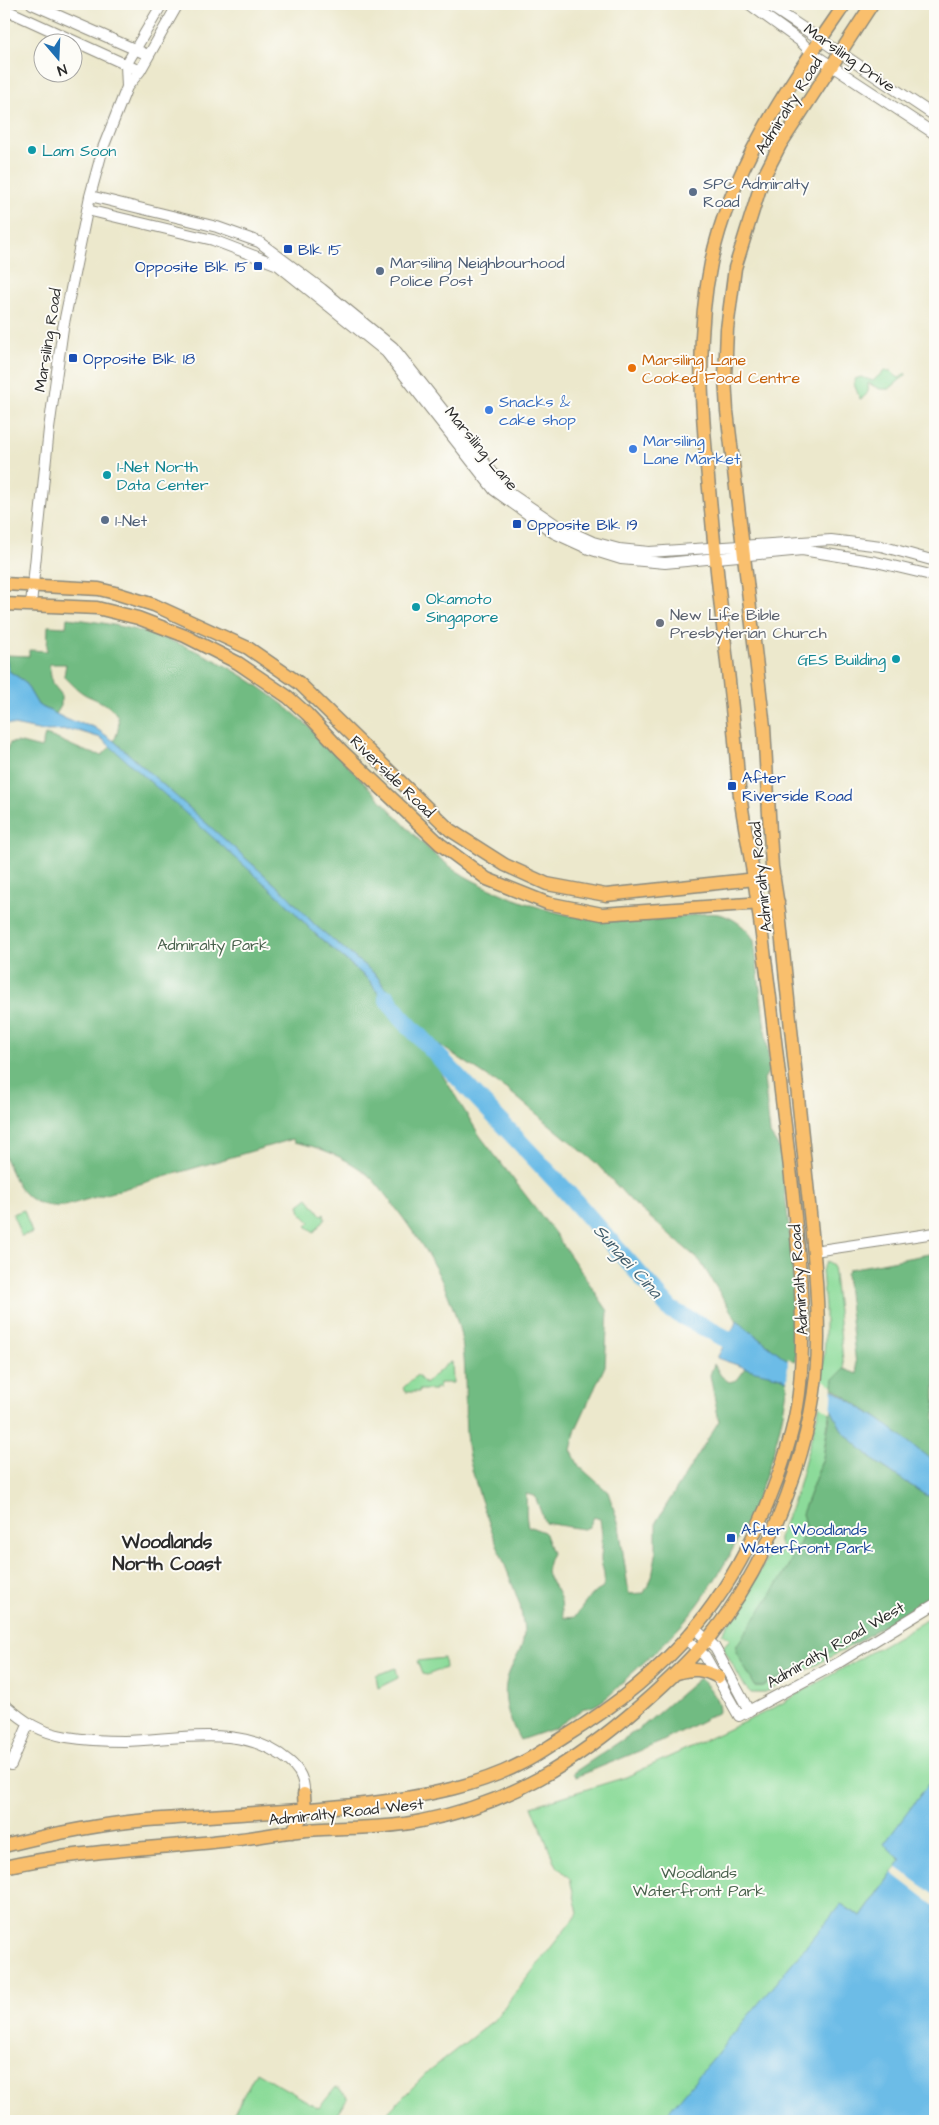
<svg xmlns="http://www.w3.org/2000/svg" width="939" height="2125" font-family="'Architects Daughter',sans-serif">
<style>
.green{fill:#8cdb9a;stroke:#5c8362}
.forest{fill:#71bb82;stroke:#4e7356;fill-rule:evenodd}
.water{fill:#6cbce7;stroke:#4c7489}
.pier{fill:#ece8cc}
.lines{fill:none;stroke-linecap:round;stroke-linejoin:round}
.river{stroke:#6cbce7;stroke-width:18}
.minor-casing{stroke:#8c8a7c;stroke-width:12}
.major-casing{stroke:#8c8a7c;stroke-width:15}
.minor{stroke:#fff;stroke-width:10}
.major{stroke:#f9bf6d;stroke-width:12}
.culture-dot{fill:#0f9aa8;stroke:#fdfcf7;stroke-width:2}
.service-dot{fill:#5c6f8a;stroke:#fdfcf7;stroke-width:2}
.transit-dot{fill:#1a4fb4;stroke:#fdfcf7;stroke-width:2}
.food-dot{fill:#e8710a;stroke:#fdfcf7;stroke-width:2}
.shop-dot{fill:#3f7fe0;stroke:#fdfcf7;stroke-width:2}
.worship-dot{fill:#6b7280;stroke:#fdfcf7;stroke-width:2}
.labels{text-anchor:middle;stroke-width:4;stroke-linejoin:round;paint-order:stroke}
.street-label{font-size:16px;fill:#2b2b2b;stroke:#fdfcf7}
.culture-label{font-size:16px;fill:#0d838f;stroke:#fdfcf7;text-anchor:start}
.service-label{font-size:16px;fill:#4e5e75;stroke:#fdfcf7;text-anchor:start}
.transit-label{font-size:16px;fill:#164399;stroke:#fdfcf7;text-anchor:start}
.food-label{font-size:16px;fill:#c56008;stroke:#fdfcf7;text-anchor:start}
.shop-label{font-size:16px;fill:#366cbe;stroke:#fdfcf7;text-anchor:start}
.worship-label{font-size:16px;fill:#5b616d;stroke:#fdfcf7;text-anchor:start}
.park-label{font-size:16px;fill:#48604c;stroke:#fdfcf7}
.water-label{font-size:18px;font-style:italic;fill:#425e6d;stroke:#fdfcf7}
.quarter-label{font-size:19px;font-weight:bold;fill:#2b2b2b;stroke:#fdfcf7}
</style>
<rect width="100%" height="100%" fill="#fdfcf7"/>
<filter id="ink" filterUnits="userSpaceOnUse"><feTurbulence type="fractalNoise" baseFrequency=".02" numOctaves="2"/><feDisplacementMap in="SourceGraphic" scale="10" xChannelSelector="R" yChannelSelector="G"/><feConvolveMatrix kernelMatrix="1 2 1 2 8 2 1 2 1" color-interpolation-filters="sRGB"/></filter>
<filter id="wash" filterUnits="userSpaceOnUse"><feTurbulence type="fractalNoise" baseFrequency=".0096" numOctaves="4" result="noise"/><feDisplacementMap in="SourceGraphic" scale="20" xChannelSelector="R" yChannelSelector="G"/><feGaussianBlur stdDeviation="1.12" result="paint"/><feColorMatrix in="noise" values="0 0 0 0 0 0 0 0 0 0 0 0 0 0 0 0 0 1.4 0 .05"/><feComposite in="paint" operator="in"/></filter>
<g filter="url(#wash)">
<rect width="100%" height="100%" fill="#ece8cc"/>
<path class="green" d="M884 371H891L897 377 900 378 905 373 906 375 889 389H880L868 383C869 392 868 395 860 399L854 384 855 379 861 377 873 381Z
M308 1198 321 1215 324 1214 325 1219 314 1232 306 1226 310 1222 301 1213 299 1205Z
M24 1210 32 1233 21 1236 13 1214Z
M827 1261 833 1265 844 1369 834 1379 823 1458 802 1514 807 1529 783 1576 755 1686H763L846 1644 856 1643 765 1693H751L745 1687 723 1647 730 1639 722 1634 769 1556H777L782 1547 779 1543V1537L797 1491 819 1408 825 1342V1308L822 1270Z
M452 1362 453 1383H440L439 1388H435V1390H419V1392H406L403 1388 417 1375 425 1384 448 1363Z
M935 1615V1775L885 1844 901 1860 861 1917 843 1905 662 2121H379L429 2071 494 2020 578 1913 570 1879 555 1864 532 1806 626 1777 772 1709Z
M444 1658 445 1668 427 1675 422 1674 417 1661Z
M396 1668 398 1678 378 1688 376 1675Z
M256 2072 319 2108 336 2087 348 2097 333 2121H230Z"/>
<path class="forest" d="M67 618C159 628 227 656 298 717 326 741 351 770 377 796 409 829 437 864 480 884 524 905 576 922 626 921 643 921 661 920 678 917 690 916 705 912 718 914 732 916 749 929 754 941L770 1069 764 1079 770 1134 780 1149C788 1220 798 1290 795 1361L786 1359 737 1321 700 1261 631 1201 595 1162 509 1091 441 1046 403 1013 376 975 316 926 287 895 114 741C127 713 111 706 88 696 79 692 71 683 64 676L66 664H49L52 683 61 694V706L56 714 38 705 24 681 9 671 5 655 29 656V650L47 651 48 626 66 627Z
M45 735C65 740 81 753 102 755L111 746 283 900 312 931 369 980 396 1019 432 1058 480 1136 554 1232 608 1311 605 1366 576 1429 571 1450 579 1466 608 1492 619 1525 629 1594 644 1593 652 1577 656 1555V1522L719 1421 710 1375 714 1364 721 1376 729 1382 737 1380 746 1368 781 1377 788 1381C779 1459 745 1538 700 1602 681 1629 654 1653 629 1676 619 1686 599 1709 584 1708L555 1728 520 1740C509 1720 500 1696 509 1673 515 1658 523 1650 524 1633 524 1624 521 1614 520 1605 503 1558 482 1511 470 1462 461 1423 469 1382 462 1342 453 1290 423 1243 391 1202 382 1191 374 1179 363 1171 344 1157 317 1146 294 1142L293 1139 65 1206C26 1209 17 1187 4 1155V756L10 743 17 742 41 748ZM526 1494 535 1496 545 1523 583 1529 589 1527 594 1517 600 1519C602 1534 603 1541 601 1556 600 1567 607 1571 603 1588L591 1595 575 1617 564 1618C560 1611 563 1604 560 1598 553 1579 540 1576 552 1553L544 1532 528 1526C525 1515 527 1506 526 1494Z
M935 1253V1464L880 1420 833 1388 834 1379 844 1369 857 1374 846 1274 849 1269Z
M831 1409 843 1432 875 1461 925 1495 935 1497V1593L856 1643 846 1644 763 1686H755L736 1652 737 1645 783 1576 807 1529 802 1514 823 1458Z
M699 1678C710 1687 719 1698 719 1712L661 1742 576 1777 573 1773 643 1726Z"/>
<path class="water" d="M4 647 9 671 24 681 38 705 68 720 94 727 114 741 287 895 316 926 376 975 403 1013 396 1019 369 980 312 931 283 900 101 738 75 730 43 731 4 723Z
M737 1321 786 1359 880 1420 929 1458 935 1464V1497L925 1495 875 1461 843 1432 831 1409 781 1377 755 1371 717 1358Z
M935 1775V2121H661L841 1904 861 1917 901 1860 884 1844Z"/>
<path class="pier" d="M788 1358 833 1386 831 1413 787 1383Z
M896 1867 935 1895V1906L892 1873Z"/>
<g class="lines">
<path class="river" d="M387 998 400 1016 563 1188 671 1310 748 1350"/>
</g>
</g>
<g filter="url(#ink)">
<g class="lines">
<defs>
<path id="minor" d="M32 4 148 55
M749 4 800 41 812 53 935 134
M767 4 935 116
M4 9 140 71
M127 87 126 65 162 4
M90 196 217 227 259 242 322 289 393 347 508 492 558 526 593 542 619 549 649 552 831 540 881 546 935 561
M87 210 213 240 278 265 386 352 494 490 554 533 589 549 621 559 665 563 802 550 876 562 935 576
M31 604 49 429 63 328 90 196 103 148 127 87 140 71 178 4
M814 1251 935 1233
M695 1629 714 1646 749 1711
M687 1640 705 1656 739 1716 838 1663 935 1604
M4 1704C25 1722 39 1732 67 1737 85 1740 105 1741 124 1741 179 1740 242 1722 289 1761 299 1769 305 1781 304 1794
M11 1765 28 1725"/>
<path id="major" d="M4 584 99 589 115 593 154 605 248 648 299 683 450 830 505 865 547 884 606 895 774 877
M4 604 97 608 138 618 185 636 238 663 288 697 307 714 342 751 440 844 487 879 547 903 602 914 778 902
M677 1673C693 1668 703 1669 718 1677
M292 1832 305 1811 304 1794
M4 1846C51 1834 99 1824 148 1820 226 1814 303 1812 380 1802 429 1795 478 1786 522 1763 536 1756 550 1746 563 1738 671 1672 734 1599 777 1479 788 1449 797 1417 800 1384 806 1315 798 1246 791 1177 784 1120 778 1063 771 1006 766 966 761 925 755 885 750 852 743 820 739 788 736 755 734 723 730 690 724 633 717 577 712 520 704 434 693 348 711 263 731 166 790 84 845 4
M4 1867C79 1850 155 1849 231 1840 256 1838 281 1832 307 1830 344 1827 384 1829 421 1821 509 1804 575 1763 641 1705 666 1683 690 1661 711 1635 772 1559 818 1436 818 1338 818 1277 810 1216 804 1155 796 1074 787 993 779 912L772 867 764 727 727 411 725 378 727 329 735 268 763 178 780 145 872 4"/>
</defs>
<use href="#minor" class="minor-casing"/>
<use href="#major" class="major-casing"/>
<use href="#minor" class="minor"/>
<use href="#major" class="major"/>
</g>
</g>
<g class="culture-dot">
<circle cx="32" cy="150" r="5"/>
<circle cx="107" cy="475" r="5"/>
<circle cx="416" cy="607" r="5"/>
<circle cx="896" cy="659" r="5"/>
</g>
<g class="service-dot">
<circle cx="693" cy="192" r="5"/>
<circle cx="380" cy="271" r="5"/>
<circle cx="105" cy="520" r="5"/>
</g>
<g class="transit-dot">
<rect x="283" y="244" width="10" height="10" rx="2.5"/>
<rect x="253" y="261" width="10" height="10" rx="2.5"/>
<rect x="68" y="353" width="10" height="10" rx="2.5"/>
<rect x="512" y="519" width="10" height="10" rx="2.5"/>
<rect x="727" y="781" width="10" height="10" rx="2.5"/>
<rect x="726" y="1533" width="10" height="10" rx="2.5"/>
</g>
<circle class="food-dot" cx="632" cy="368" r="5"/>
<g class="shop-dot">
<circle cx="489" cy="410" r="5"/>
<circle cx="633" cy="449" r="5"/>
</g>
<circle class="worship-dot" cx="660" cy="623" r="5"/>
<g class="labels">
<g class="street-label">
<text transform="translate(850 57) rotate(35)" y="6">Marsiling Drive</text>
<text transform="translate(788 105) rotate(-58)" y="6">Admiralty Road</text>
<text transform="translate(47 340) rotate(-81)" y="6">Marsiling Road</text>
<text transform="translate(482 448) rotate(50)" y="6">Marsiling Lane</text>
<text transform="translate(393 776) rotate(44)" y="6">Riverside Road</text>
<text transform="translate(760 877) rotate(-96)" y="6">Admiralty Road</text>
<text transform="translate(798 1280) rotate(-94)" y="6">Admiralty Road</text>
<text transform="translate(835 1644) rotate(-30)" y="6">Admiralty Road West</text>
<text transform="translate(346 1811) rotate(-6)" y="6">Admiralty Road West</text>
</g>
<g class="culture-label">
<text x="42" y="156">Lam Soon</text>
<text x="117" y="472">1-Net North<tspan x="117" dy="18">Data Center</tspan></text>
<text x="426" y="604">Okamoto<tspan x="426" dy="18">Singapore</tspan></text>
<text x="886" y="665" text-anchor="end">GES Building</text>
</g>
<g class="service-label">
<text x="703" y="189">SPC Admiralty<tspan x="703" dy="18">Road</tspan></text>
<text x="390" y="268">Marsiling Neighbourhood<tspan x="390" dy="18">Police Post</tspan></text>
<text x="115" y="526">1-Net</text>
</g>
<g class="transit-label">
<text x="298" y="255">Blk 15</text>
<text x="248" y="272" text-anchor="end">Opposite Blk 15</text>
<text x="83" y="364">Opposite Blk 18</text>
<text x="527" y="530">Opposite Blk 19</text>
<text x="742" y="783">After<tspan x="742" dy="18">Riverside Road</tspan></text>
<text x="741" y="1535">After Woodlands<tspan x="741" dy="18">Waterfront Park</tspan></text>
</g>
<g class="food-label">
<text x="642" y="365">Marsiling Lane<tspan x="642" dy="18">Cooked Food Centre</tspan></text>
</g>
<g class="shop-label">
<text x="499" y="407">Snacks &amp;<tspan x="499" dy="18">cake shop</tspan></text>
<text x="643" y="446">Marsiling<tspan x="643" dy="18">Lane Market</tspan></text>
</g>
<g class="worship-label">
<text x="670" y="620">New Life Bible<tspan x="670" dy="18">Presbyterian Church</tspan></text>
</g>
<g class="park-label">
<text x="213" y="950">Admiralty Park</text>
<text x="699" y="1878">Woodlands<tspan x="699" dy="18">Waterfront Park</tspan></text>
</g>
<g class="water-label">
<text transform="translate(628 1261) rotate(48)" y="6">Sungei Cina</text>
</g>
<g class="quarter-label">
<text x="167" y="1548">Woodlands<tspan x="167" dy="22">North Coast</tspan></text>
</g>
</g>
<rect width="939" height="2125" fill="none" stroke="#fdfcf7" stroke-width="20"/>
<g transform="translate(58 58) rotate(161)"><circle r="24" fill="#fdfcf7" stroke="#a9a8a5"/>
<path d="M0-4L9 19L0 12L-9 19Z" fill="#1f6fb2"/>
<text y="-8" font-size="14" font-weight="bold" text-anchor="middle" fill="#2b2b2b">N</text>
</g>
</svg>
